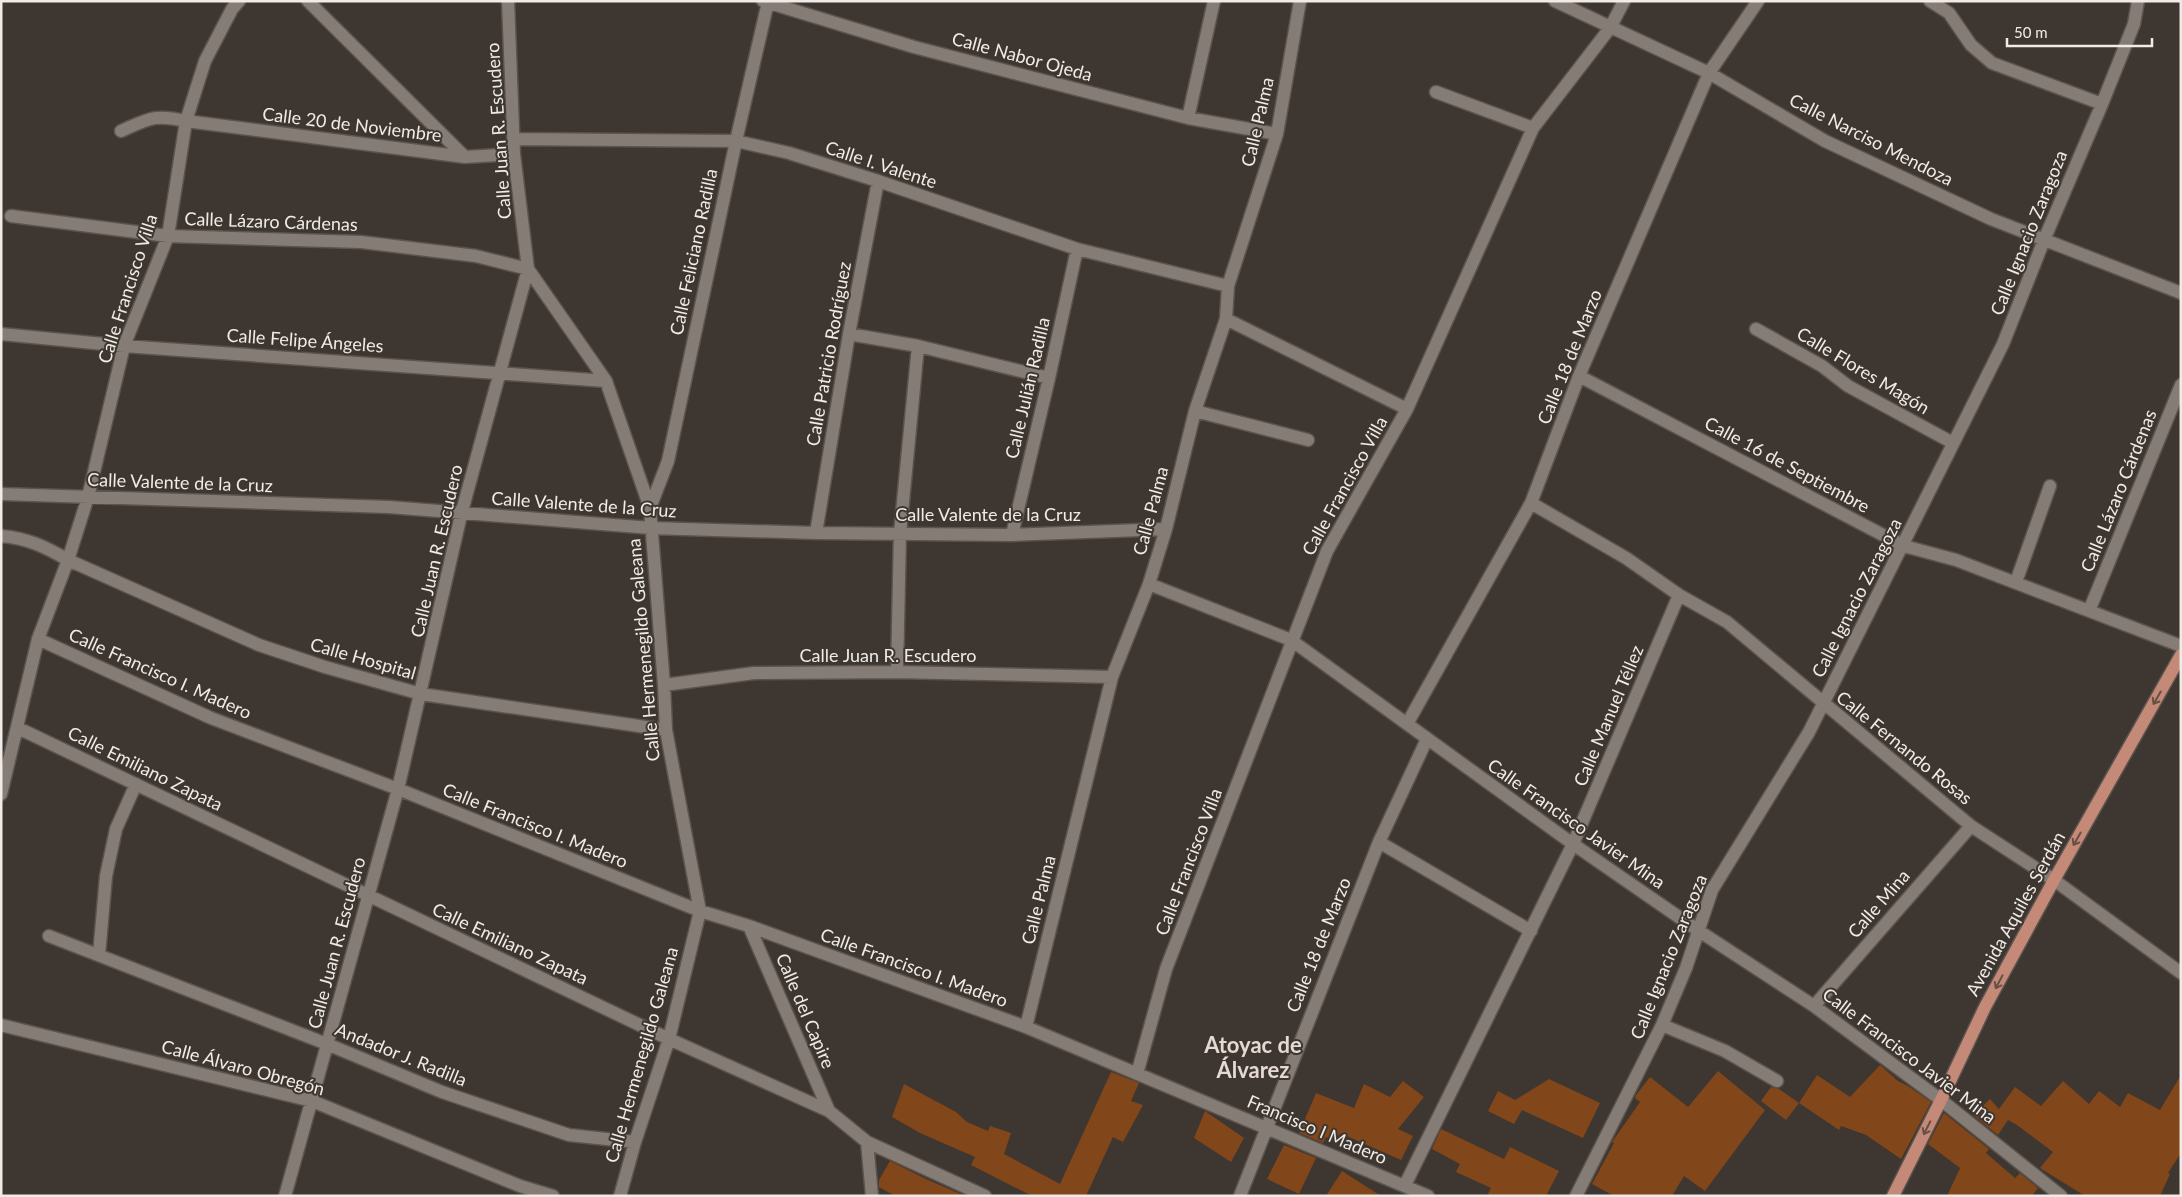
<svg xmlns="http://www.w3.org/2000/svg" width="2182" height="1197" font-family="Lato,sans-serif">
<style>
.building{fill:#814619}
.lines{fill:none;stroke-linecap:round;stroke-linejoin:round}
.street-casing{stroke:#5a534e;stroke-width:15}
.primary-casing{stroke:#5a534e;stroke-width:15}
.street{stroke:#867c76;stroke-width:12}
.primary{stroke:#c58a77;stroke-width:12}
.oneway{stroke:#664f45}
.labels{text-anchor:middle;stroke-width:4;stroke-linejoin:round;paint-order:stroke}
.street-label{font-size:18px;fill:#f0ebe7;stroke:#3e3630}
.district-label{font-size:22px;font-weight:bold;fill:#e5dad3;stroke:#3e3630}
</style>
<rect width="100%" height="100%" fill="#3e3630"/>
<path class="building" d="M1880 1065 1898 1081 1908 1086 1931 1102 1901 1159 1866 1135 1841 1126 1839 1130 1799 1103 1817 1075 1850 1097Z
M1718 1071 1765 1110 1705 1191 1684 1176 1672 1196H1614L1592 1184 1614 1143 1612 1142 1640 1102 1635 1098 1636 1095 1650 1077 1688 1107Z
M1111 1072 1139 1083 1131 1101 1143 1105 1123 1142 1113 1137 1086 1196H1032L971 1165 975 1157 920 1133 892 1117 904 1084 956 1112 967 1122 988 1131 990 1126 1011 1133 1004 1154 1060 1184Z
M2181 1075V1153L2168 1173 2170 1174 2160 1196H2085L2040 1168 2053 1152 2017 1125 2008 1120 1998 1135 1973 1115 1990 1099 1999 1109 2015 1087 2041 1106 2063 1081 2089 1104 2099 1091 2120 1107 2128 1093 2160 1110Z
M1549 1079 1600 1103 1583 1138 1522 1110 1514 1124 1488 1111 1498 1091 1515 1100Z
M1403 1081 1424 1097 1398 1129 1413 1136 1401 1160 1340 1133 1336 1141 1326 1137 1323 1143 1299 1133 1316 1093 1354 1108 1364 1084 1390 1097Z
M1771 1087 1779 1089 1799 1103 1786 1120 1761 1101Z
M1205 1111 1244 1138 1231 1162 1194 1138Z
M1944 1113 1989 1149 1986 1153 2015 1178 2020 1173 2038 1188 2032 1196H1947L1960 1168 1928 1144Z
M1441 1129 1504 1159 1510 1147 1559 1171 1546 1196H1487L1491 1188 1456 1172 1460 1164 1432 1149Z
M1284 1145 1316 1158 1299 1194 1267 1179Z
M890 1161 926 1179 965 1196H895L879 1187V1180Z
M1342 1171 1381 1196H1326Z"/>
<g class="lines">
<defs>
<path id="street" d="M308 1 465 157
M763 1 914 47 1188 118 1277 134
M1555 1 1709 73 1825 141 1991 219 2181 293
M1930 1 1949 13 1971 45 1992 63 2102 104
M1436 92 1533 128
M1188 118 1214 1
M121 131C150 118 154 114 186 121L465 157 514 154
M513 139 736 141 789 153 878 181 1077 249 1228 286
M11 216 168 236 361 242 476 256 528 269
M528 269 606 381 650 508 664 685 666 730 700 911 669 1039 635 1142 620 1196
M1226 319 1407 409
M1756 329 1822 366 1848 386 1953 443
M1 334 124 346 606 381
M849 334 918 346 1049 378
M1579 376 1904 546 1956 560 2181 646
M1195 411 1308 440
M1 494 389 507 651 528 816 533 1012 535 1166 529
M1531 503 1626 558 1679 595 1727 622 1971 826 2054 880 2181 973
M650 508 668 461 736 141 768 2
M816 533 849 334 878 181
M1012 535 1049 378 1077 249
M1 536C27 538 46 547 68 560L259 645 325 667 421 694 666 730
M2016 582 2050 486
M1149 584 1291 640 1573 844 1699 931 1814 1006 1941 1100 2061 1196
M2089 611 2181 385
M38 639 211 718 398 789 700 911 749 926 1026 1027 1428 1196
M897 672 900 533 918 346
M664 685 754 673 897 672 1112 677
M1407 724 1531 503 1579 376 1709 73 1758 1
M18 728 669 1039 829 1111 867 1142 985 1196
M1 794 38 639 68 560 88 497 124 346 168 236 186 121 205 61 232 9 239 1
M1379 842 1531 931
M749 926 829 1111
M49 936 327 1044 442 1092 569 1135 635 1142
M99 955 106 876 116 829 136 784
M1814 1006 1971 826
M1 1025 312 1101 520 1186 553 1196
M1662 1025 1725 1051 1777 1081
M1026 1027 1112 677 1149 584 1166 529 1195 411 1226 319 1228 286 1277 134 1300 1
M1137 1074 1166 969 1327 551 1407 409 1533 128 1610 28 1624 1
M867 1142 872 1196
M1405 1185 1573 844 1679 595
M285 1196 398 789 461 515 528 269 514 154 508 1
M1240 1196 1379 842 1427 739
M1576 1196 1662 1025 1686 968 1712 890 1809 732 2003 344 2044 240 2102 104 2134 24 2138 1"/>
<path id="primary" d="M1893 1196 1941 1100 1985 1007 2054 880 2181 655"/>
</defs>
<use href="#street" class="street-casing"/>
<use href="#primary" class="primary-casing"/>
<use href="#street" class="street"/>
<use href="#primary" class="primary"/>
</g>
<defs><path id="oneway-shaft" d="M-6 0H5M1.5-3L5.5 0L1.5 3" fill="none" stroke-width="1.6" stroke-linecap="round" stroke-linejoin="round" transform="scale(1.25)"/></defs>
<g class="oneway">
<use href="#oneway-shaft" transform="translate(2157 698) rotate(120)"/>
<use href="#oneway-shaft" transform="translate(2077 839) rotate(120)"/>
<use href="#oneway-shaft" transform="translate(1999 982) rotate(118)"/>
<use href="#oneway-shaft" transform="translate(1927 1128) rotate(117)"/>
</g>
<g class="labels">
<g class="street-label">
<text transform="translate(1022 57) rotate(15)" y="6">Calle Nabor Ojeda</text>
<text transform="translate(1258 122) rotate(-77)" y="6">Calle Palma</text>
<text transform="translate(352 125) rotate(7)" y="6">Calle 20 de Noviembre</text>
<text transform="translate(499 131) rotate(-94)" y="6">Calle Juan R. Escudero</text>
<text transform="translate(1871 140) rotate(27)" y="6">Calle Narciso Mendoza</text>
<text transform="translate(881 165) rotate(18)" y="6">Calle I. Valente</text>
<text transform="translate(271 222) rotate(2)" y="6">Calle Lázaro Cárdenas</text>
<text transform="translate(2029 233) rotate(-68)" y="6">Calle Ignacio Zaragoza</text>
<text transform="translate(694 252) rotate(-78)" y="6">Calle Feliciano Radilla</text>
<text transform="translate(128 289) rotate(-72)" y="6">Calle Francisco Villa</text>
<text transform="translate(305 341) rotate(4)" y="6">Calle Felipe Ángeles</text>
<text transform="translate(829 354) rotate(-80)" y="6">Calle Patricio Rodríguez</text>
<text transform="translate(1570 357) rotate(-68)" y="6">Calle 18 de Marzo</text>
<text transform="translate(1863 371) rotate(31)" y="6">Calle Flores Magón</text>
<text transform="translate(1028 388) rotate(-77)" y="6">Calle Julián Radilla</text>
<text transform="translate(1787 465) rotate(28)" y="6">Calle 16 de Septiembre</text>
<text transform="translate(180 483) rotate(2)" y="6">Calle Valente de la Cruz</text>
<text transform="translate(1345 486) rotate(-61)" y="6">Calle Francisco Villa</text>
<text transform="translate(2119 491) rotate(-68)" y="6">Calle Lázaro Cárdenas</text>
<text transform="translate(584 505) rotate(4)" y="6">Calle Valente de la Cruz</text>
<text transform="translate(1151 511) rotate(-75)" y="6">Calle Palma</text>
<text x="988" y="521">Calle Valente de la Cruz</text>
<text transform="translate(437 551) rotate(-77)" y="6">Calle Juan R. Escudero</text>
<text transform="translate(1857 598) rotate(-63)" y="6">Calle Ignacio Zaragoza</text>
<text transform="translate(644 650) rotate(-95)" y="6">Calle Hermenegildo Galeana</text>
<text x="888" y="662">Calle Juan R. Escudero</text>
<text transform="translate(363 659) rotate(16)" y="6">Calle Hospital</text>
<text transform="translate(160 674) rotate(24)" y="6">Calle Francisco I. Madero</text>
<text transform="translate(1609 716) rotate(-67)" y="6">Calle Manuel Téllez</text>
<text transform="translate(1904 748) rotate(39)" y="6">Calle Fernando Rosas</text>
<text transform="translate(145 769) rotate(26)" y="6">Calle Emiliano Zapata</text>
<text transform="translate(1576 824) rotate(35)" y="6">Calle Francisco Javier Mina</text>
<text transform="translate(535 826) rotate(22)" y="6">Calle Francisco I. Madero</text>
<text transform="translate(1189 862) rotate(-69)" y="6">Calle Francisco Villa</text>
<text transform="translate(1039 900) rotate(-76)" y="6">Calle Palma</text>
<text transform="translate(1879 904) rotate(-49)" y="6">Calle Mina</text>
<text transform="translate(2016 914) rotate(-61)" y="6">Avenida Aquiles Serdán</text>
<text transform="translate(337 943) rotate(-75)" y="6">Calle Juan R. Escudero</text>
<text transform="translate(510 944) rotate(25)" y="6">Calle Emiliano Zapata</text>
<text transform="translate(1319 945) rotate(-68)" y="6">Calle 18 de Marzo</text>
<text transform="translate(1669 957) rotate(-68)" y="6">Calle Ignacio Zaragoza</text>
<text transform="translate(914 968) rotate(20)" y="6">Calle Francisco I. Madero</text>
<text transform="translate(805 1011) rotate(67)" y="6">Calle del Capire</text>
<text transform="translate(401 1055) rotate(22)" y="6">Andador J. Radilla</text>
<text transform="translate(642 1055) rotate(-74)" y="6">Calle Hermenegildo Galeana</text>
<text transform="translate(1909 1056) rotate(37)" y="6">Calle Francisco Javier Mina</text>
<text transform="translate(243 1068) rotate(15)" y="6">Calle Álvaro Obregón</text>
<text transform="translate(1317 1130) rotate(23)" y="6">Francisco I Madero</text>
</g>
<g class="district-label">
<text x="1253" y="1053">Atoyac de<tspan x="1253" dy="25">Álvarez</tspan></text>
</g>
</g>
<rect width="2182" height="1197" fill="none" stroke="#f0ebe7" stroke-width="5"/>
<path d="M2007 38v8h145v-8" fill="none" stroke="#f0ebe7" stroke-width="2.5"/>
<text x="2014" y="38" font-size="15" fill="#f0ebe7" stroke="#3e3630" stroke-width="4" paint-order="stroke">50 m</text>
</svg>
